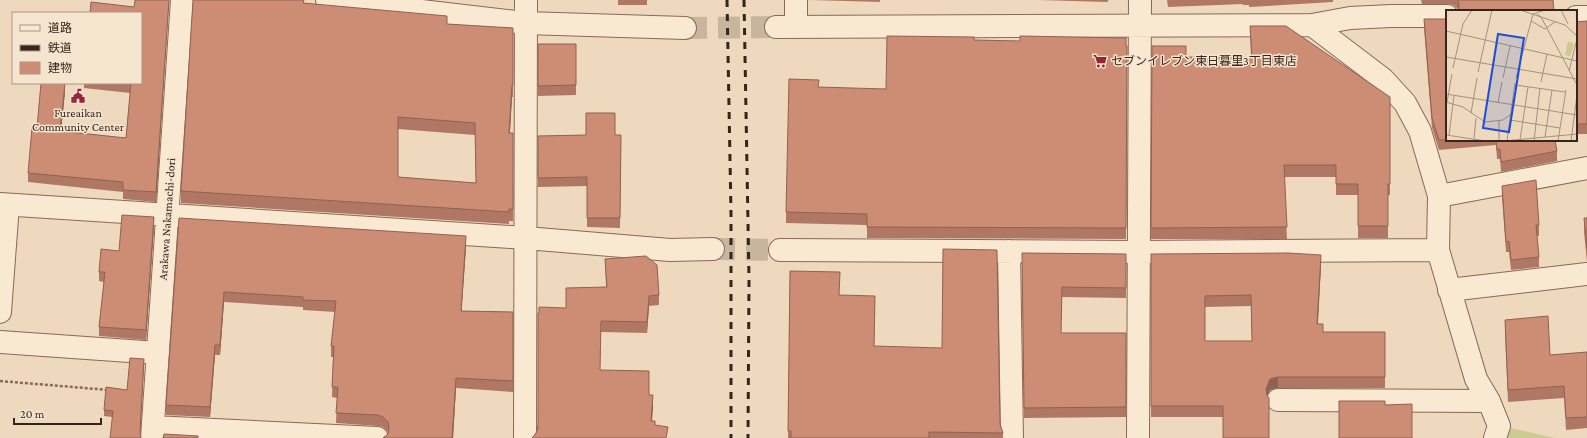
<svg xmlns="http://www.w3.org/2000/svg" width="1587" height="438" font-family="'Crimson Pro','Noto Sans JP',serif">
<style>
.green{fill:#cccb93}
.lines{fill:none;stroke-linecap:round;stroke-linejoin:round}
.minor-tunnel{stroke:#c9b59e;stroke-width:22;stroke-dasharray:22 11;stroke-linecap:butt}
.minor-casing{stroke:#876a57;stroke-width:24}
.path{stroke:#876a57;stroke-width:2.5;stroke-dasharray:3 2;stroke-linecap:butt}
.minor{stroke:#f9e8d2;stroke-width:22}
.rail{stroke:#36251c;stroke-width:3;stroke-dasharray:7 7;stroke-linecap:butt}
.wall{fill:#b07864;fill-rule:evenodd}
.shaded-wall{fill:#906251}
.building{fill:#cd8c74;stroke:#906251;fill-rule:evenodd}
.labels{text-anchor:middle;stroke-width:3;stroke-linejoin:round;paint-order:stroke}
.poi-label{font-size:12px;fill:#36251c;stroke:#f6e5ce;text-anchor:start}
.street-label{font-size:12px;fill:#36251c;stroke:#f6e5ce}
.inset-road{fill:none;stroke:#a4917e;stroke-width:1}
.view{fill:#1d4ed8;fill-opacity:0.15;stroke:#1d4ed8;stroke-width:2}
.inset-edge{fill:none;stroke:#36251c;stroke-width:2}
</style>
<rect width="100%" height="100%" fill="#eed9bf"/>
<path class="green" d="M1511 428 1555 438H1507Z"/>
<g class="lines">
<path class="minor-tunnel" d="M685 28 776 27
M713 249 780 250"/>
<defs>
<path id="minor" d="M327 0 525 23 685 28
M796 0V26
M1576 17H1587
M1312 25 1383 79 1405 103 1420 131 1439 196 1438 250 1476 379 1489 401 1499 426 1495 438
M776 27 1312 25 1350 18 1391 16H1447
M1439 196 1587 168
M0 204 526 238 670 250 713 249
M780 250 1138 252 1438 250
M1009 251 1012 438
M1449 290 1587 274
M0 312 8 205
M0 342 158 353
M1278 400 1489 401
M153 427 377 438
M152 438 182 0
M525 438 526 0
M1138 438 1140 0"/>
</defs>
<use href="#minor" class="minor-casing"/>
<path class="path" d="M0 381 109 390"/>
<use href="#minor" class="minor"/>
<path class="rail" d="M727 0 731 213V438
M744 0 749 279 748 438"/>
</g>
<path class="wall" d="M169 0 156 202 123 199V192L28 182V173L37 128 65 92 61 131 126 138 130 93 84 88V83H141L134 7Z
M618 0H647V5H618Z
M811 0H880V2Z
M1038 0H1109L1107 2Z
M1167 0H1333V2L1249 7V5H1243V4L1168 7Z
M1421 0H1553L1458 11V9L1453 5 1447 4H1422Z
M304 3 447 24 513 28V97H512L510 133H513V221H509V224L181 203V191ZM398 129 475 135 476 183 398 177Z
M1424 19H1447V140H1555L1557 151V161L1501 172 1500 159H1497L1496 145 1439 150 1432 128 1424 28Z
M1587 21V134H1576V22Z
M1250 26 1390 97V195H1388V238H1358V195H1336V177H1284L1287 239H1151L1152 46 1186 57 1251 58Z
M974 40 1127 46 1126 239 867 238V225L786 223V212L886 89Z
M538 44H576V95L538 96Z
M621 135 620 228 587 227V186L538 187V136Z
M1502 186 1539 225V236H1537L1539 257V267L1511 270 1509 252H1506L1502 197Z
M179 218 466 247 461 311 513 312V392L456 388 453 438H383L388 434V432L383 427 378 426 336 423 337 398 332 397 333 357H331V346L335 312 303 310V307L224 302 220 355H215L210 417 166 415V405Z
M1584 218H1587V262L1584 232Z
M154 226 146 340 99 336V327L104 282 99 281V272L119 251Z
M1022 253 1126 254V298L1062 297 1061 333H1126V417L1024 418Z
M1151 254 1321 265 1318 324 1323 332H1385V388H1278L1270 390 1223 417H1151ZM1251 306 1252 341H1205V307Z
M605 259 659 295V305L649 306 647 333 601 332 600 370 649 395 653 406 652 421 536 433 566 308 606 287Z
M790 271 840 295 875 310 874 346 1000 424 1003 433V438H788Z
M1505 320 1550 355 1587 352V429V428L1566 430 1564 398 1508 402 1505 332Z
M144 365 140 433 112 417 104 416V410L127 390Z"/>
<path class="shaded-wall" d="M169 0 156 202V192Z
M65 83V92L60 141V131Z
M512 85V97L509 145V133Z
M154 217V226L146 340V330Z
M466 236V247L461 321V311Z
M1321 255V265L1317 335V324Z
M224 292V302L220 355V345Z
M649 296V306L647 333V322Z
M215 345V355L210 417V407Z
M144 359V365L140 437V431Z
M1278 377V388L1270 390 1266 400V389L1270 379Z
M456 378V388L453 438H452Z
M653 395V406L651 431V421Z"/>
<path class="building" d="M135 0H169L156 192 123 190V182L28 173 32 128H37L41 83H65L60 131 126 138 131 83H127H141V13H90L91 2 134 7Z
M193 0H304L303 3 447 16V24L513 28V85H512L509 133H513V209H509V212L181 191ZM398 117 475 123 476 183 398 177Z
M1458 0H1553L1554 11H1458L1459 6Z
M1424 19H1447V140H1439L1432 118Z
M1587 21V124H1576V22Z
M1250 26H1286L1390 97V184H1388V226H1358V184H1336V165H1284L1287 227 1151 228 1152 46H1186V57L1252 58Z
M887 36 974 37V40L1020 41V36L1126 38V46H1127L1126 228 867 227V214L786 212 789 79 819 80 818 87 886 89Z
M538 44H576V85L538 86Z
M586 113H615V135H621L620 218H587V177L538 178V136L586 135Z
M1496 140H1555L1557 151 1501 162 1500 149 1497 150Z
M1536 180 1539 225H1536L1539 257 1511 260 1509 241 1506 242 1502 186Z
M122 215 154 217 146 330 99 327 105 272H99L101 249 119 251Z
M179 218 466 236 461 311 513 312V381L456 378 452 438H383L388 434 389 428 388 422 383 417 378 415 336 413 338 387H332L334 346H331L336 301 303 300V297L224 292 220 345H215L210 407 166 405Z
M1584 218H1587V248Z
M943 249 997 250 1000 424 1003 433 929 432V438H791V431H788L790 271 840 272 839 295 875 296 874 346 942 348Z
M1022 253 1126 254V288L1062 287 1061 333H1126V407L1024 408Z
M1288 253 1321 255 1317 324H1323V332H1385V377H1278L1270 379 1266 389 1267 395 1269 398V438H1223V406H1151V254ZM1251 295 1252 341H1205V296Z
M646 256 657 265 659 295 649 296 647 322 601 321 600 370 649 371V395H653L651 421H655V425L668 427 666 438H532L536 433 538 428V313H539V307L566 308V288L607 287 605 259Z
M1548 316 1550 355 1587 352V417L1566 418 1564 386 1508 390 1505 320Z
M130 358 144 359 140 431 141 438H110L113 411 104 410 106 387 127 390Z
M1339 401H1385V405L1412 404V438H1339Z
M164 434 198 436V438H163Z"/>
<defs>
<symbol id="supermarket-bare" viewBox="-9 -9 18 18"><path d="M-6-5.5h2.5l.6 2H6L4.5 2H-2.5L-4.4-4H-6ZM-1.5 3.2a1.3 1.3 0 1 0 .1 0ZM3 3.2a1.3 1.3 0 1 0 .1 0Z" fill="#972637" stroke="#f6e5ce" stroke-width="2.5" paint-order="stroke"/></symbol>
<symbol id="civic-bare" viewBox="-9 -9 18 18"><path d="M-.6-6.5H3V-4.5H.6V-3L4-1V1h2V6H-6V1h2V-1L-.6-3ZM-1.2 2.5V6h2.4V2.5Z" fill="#972637" stroke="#f6e5ce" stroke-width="2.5" paint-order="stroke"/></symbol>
</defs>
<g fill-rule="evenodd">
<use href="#supermarket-bare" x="1090" y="51" width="20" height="20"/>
<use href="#civic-bare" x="68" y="86" width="20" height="20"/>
</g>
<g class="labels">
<g class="poi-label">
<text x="1111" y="65">セブンイレブン東日暮里3丁目東店</text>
<text x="78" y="117" text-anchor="middle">Fureaikan<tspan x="78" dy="14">Community Center</tspan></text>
</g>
<g class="street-label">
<text transform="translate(167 219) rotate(-86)" y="4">Arakawa Nakamachi-dori</text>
</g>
</g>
<g transform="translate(1446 10)">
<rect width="131" height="131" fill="#eed9bf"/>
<path d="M122 31 128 34 124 47 119 45Z" fill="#cccb93"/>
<path class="inset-road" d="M74 0 119 15 131 26M115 0 122 14M91 4 95 7 131 75M85 11 99 19 109 12M0 21 131 51M0 47 131 69M7 58 17 14 26 0M123 61 131 29M32 62 46 0M57 68 64 36M70 68 87 4 99 0M95 72 101 44M69 75 119 82M0 84 131 105M0 92 17 97 39 112 57 110 64 105M1 92 6 64M52 93 56 72M25 103 31 68M64 110 114 118M0 125 40 131M3 125 8 86M99 127 106 80M28 129 30 108M74 130 82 77M53 131V111M58 131 131 124M61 131 69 73M88 131 94 78M112 131 120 80M125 131 131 85"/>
<path class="view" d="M52 24 78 28 63 122 37 118Z"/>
<rect width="131" height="131" class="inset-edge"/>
</g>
<rect x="12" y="12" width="130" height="72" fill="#f6e5ce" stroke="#a99887"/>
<rect x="20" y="25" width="20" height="6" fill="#f9e8d2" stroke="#a99887"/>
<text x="48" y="32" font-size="12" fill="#36251c">道路</text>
<rect x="20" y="45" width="20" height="6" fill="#36251c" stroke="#a99887"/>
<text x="48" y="52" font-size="12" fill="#36251c">鉄道</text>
<rect x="20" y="62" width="20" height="12" fill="#cd8c74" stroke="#a99887"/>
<text x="48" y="72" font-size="12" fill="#36251c">建物</text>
<path d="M14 418v6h87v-6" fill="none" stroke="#36251c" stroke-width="2"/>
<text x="20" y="418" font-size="12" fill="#36251c" stroke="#f6e5ce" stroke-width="3" paint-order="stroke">20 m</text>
</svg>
